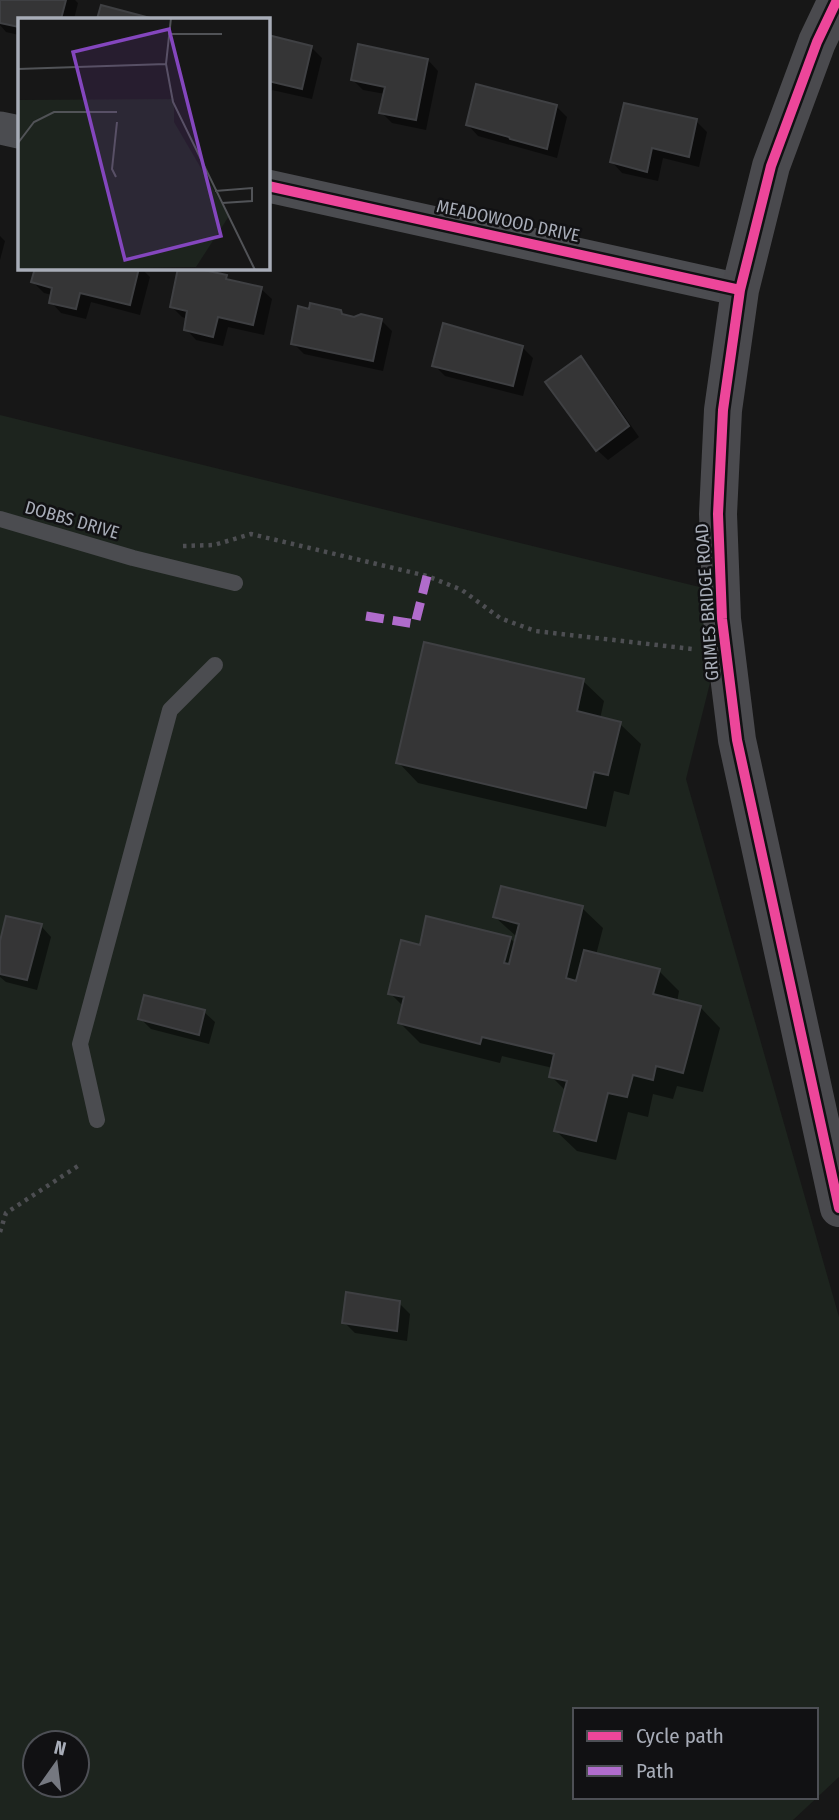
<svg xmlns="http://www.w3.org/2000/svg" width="839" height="1820" font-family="'Fira Sans Condensed',sans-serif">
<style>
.green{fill:#1d241e;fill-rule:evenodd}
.shadow{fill:#0007}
.building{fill:#353536;stroke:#3f4043;stroke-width:2}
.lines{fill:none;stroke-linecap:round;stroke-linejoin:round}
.path{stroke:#4d4e52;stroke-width:4.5;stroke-dasharray:3.5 5;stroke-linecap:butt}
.lane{stroke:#4b4c50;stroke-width:16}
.street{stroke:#4b4c50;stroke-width:33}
.secondary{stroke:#4a4a4e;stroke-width:38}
.quiet{stroke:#b06ccc;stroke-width:9;stroke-dasharray:18 9;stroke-linecap:butt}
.cycleway-casing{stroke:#111113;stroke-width:15}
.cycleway{stroke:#ed469a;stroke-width:10}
.labels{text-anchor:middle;stroke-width:5;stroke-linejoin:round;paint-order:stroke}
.street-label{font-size:18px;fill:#a8adb8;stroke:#111113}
.inset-road{fill:none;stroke:#515357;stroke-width:2}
.view{fill:#8446be;fill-opacity:0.15;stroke:#8446be;stroke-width:3.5}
.inset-edge{fill:none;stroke:#a8adb8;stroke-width:3.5}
</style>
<rect width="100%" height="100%" fill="#171717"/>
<path class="green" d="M0 415 732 595 686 779 839 1317V1777L793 1820H0ZM575 1710H816V1797H575ZM35 1743H77V1785H35Z"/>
<path class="shadow" d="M0 0H75L78 3 74 19H19V35L6 32 0 25Z
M268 37 311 47 322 58 312 99 272 90 268 96Z
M428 60 438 71 426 130 392 123 381 112 385 94 363 90 352 79Z
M556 106 567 117 557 158 478 136 468 125Z
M696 121 707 132 699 167 663 158 658 181 622 173 612 162Z
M0 236 5 241 0 260Z
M37 268H141L150 277 140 315 91 302 86 319 61 313 51 302 52 295 44 293 33 282Z
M180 268 227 277 232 282 261 289 272 299 264 335 228 327 223 346 196 340 186 329 188 319 182 317 172 307Z
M340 312 345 317 381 320 392 331 383 371 304 354 293 343Z
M522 347 533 358 523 396 445 376 434 365Z
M581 358 591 369 639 437 608 460 597 450Z
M583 681 604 701 600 719 620 724 641 744 629 795 614 791 606 827 418 783 398 762Z
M582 908 603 928 596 955 659 971 679 991 677 1002 700 1007 720 1028 703 1092 677 1086 673 1099 653 1094 648 1117 628 1112 616 1160 577 1151 556 1131 566 1091 551 1076 553 1068 502 1056 500 1063 420 1043 400 1023 404 1007 390 993 421 947 510 938 516 944 518 938 495 917Z
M41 926 51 937 37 990 6 982 0 977V948Z
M204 1012 215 1022 209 1044 151 1029 140 1018Z
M399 1303 410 1314 407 1341 355 1333 344 1322Z"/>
<path class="building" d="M0 0H66L61 19H19V27L0 23Z
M101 5 154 19H97Z
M268 35 312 46 302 89 268 81Z
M358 44 428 59 416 120 379 113 385 87 351 80Z
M476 84 557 105 547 149 510 139 509 137 466 125Z
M624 103 697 119 689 157 652 148 647 172 610 162Z
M35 268H139L130 305 80 293 76 309 49 303 52 288 31 282Z
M178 268H194L227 275 226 279 262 287 253 325 218 317 213 337 184 330 187 311 170 307Z
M310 303 341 310 342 314 354 317 361 314 382 319 373 361 291 344 298 306 309 309Z
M443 323 523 346 513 386 432 366Z
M581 356 629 426 596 451 545 382Z
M424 642 584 679 577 711 621 722 608 775 594 772 586 808 396 763Z
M501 886 583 906 566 978 576 981 584 950 660 969 653 994 701 1006 683 1073 656 1066 653 1080 633 1075 627 1097 608 1093 596 1141 554 1131 567 1081 549 1077 554 1054 482 1037 480 1044 398 1023 404 997 388 994 401 940 420 945 426 916 511 937 504 963 509 964 519 924 493 917Z
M6 916 42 924 27 980 0 974V941Z
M144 995 205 1010 199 1035 138 1019Z
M346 1292 400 1301 397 1331 342 1323Z"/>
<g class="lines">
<path class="path" d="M183 546 214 545 251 534 427 576 462 590 500 618 535 631 692 649
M0 1232 6 1213 81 1164"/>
<path class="lane" d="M0 519 133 558 235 583
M97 1120 80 1044 170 710 215 665"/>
<path class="street" d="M0 128 19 132
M268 186 740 290"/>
<path class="secondary" d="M837 0 817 42 771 166 740 290 723 410 718 514 722 619 737 740 839 1208"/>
<path class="quiet" d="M366 616 415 624 427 576"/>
<defs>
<path id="cycleway" d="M837 0 817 42 771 166 740 290 723 410 718 514 722 619 737 740 839 1208
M268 186 740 290"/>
</defs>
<use href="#cycleway" class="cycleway-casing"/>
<use href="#cycleway" class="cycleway"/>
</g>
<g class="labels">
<g class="street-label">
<text transform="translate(508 221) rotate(12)" y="6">MEADOWOOD DRIVE</text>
<text transform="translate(72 520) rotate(16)" y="6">DOBBS DRIVE</text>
<text transform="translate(707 602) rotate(-94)" y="6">GRIMES BRIDGE ROAD</text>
</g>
</g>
<g transform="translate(18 18)">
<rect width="252" height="252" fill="#171717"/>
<path d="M156 81V104L211 198 178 249 0 252V82Z" fill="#1d241e"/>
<path class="inset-road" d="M153 0 148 46 155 84 237 252M150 16H204M0 51 148 46M0 125 16 104 36 94H99M98 159 94 151 99 104M197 173 234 170V183L204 185"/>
<path class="view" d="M151 11 203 218 107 242 55 34Z"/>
<rect width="252" height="252" class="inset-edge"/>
</g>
<rect x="573" y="1708" width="245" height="91" fill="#111113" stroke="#4d4f55" stroke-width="2"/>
<rect x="587" y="1731" width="35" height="10" fill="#ed469a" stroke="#4d4f55" stroke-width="2"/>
<text x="636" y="1743" font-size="21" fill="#a8adb8">Cycle path</text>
<rect x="587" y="1766" width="35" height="10" fill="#b06ccc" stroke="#4d4f55" stroke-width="2"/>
<text x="636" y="1778" font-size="21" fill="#a8adb8">Path</text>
<g transform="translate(56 1764) rotate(14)"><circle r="33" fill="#111113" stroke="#4d4f55" stroke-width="2"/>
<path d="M0-5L12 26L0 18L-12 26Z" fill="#757880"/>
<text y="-10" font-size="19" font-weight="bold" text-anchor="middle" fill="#a8adb8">N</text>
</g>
</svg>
